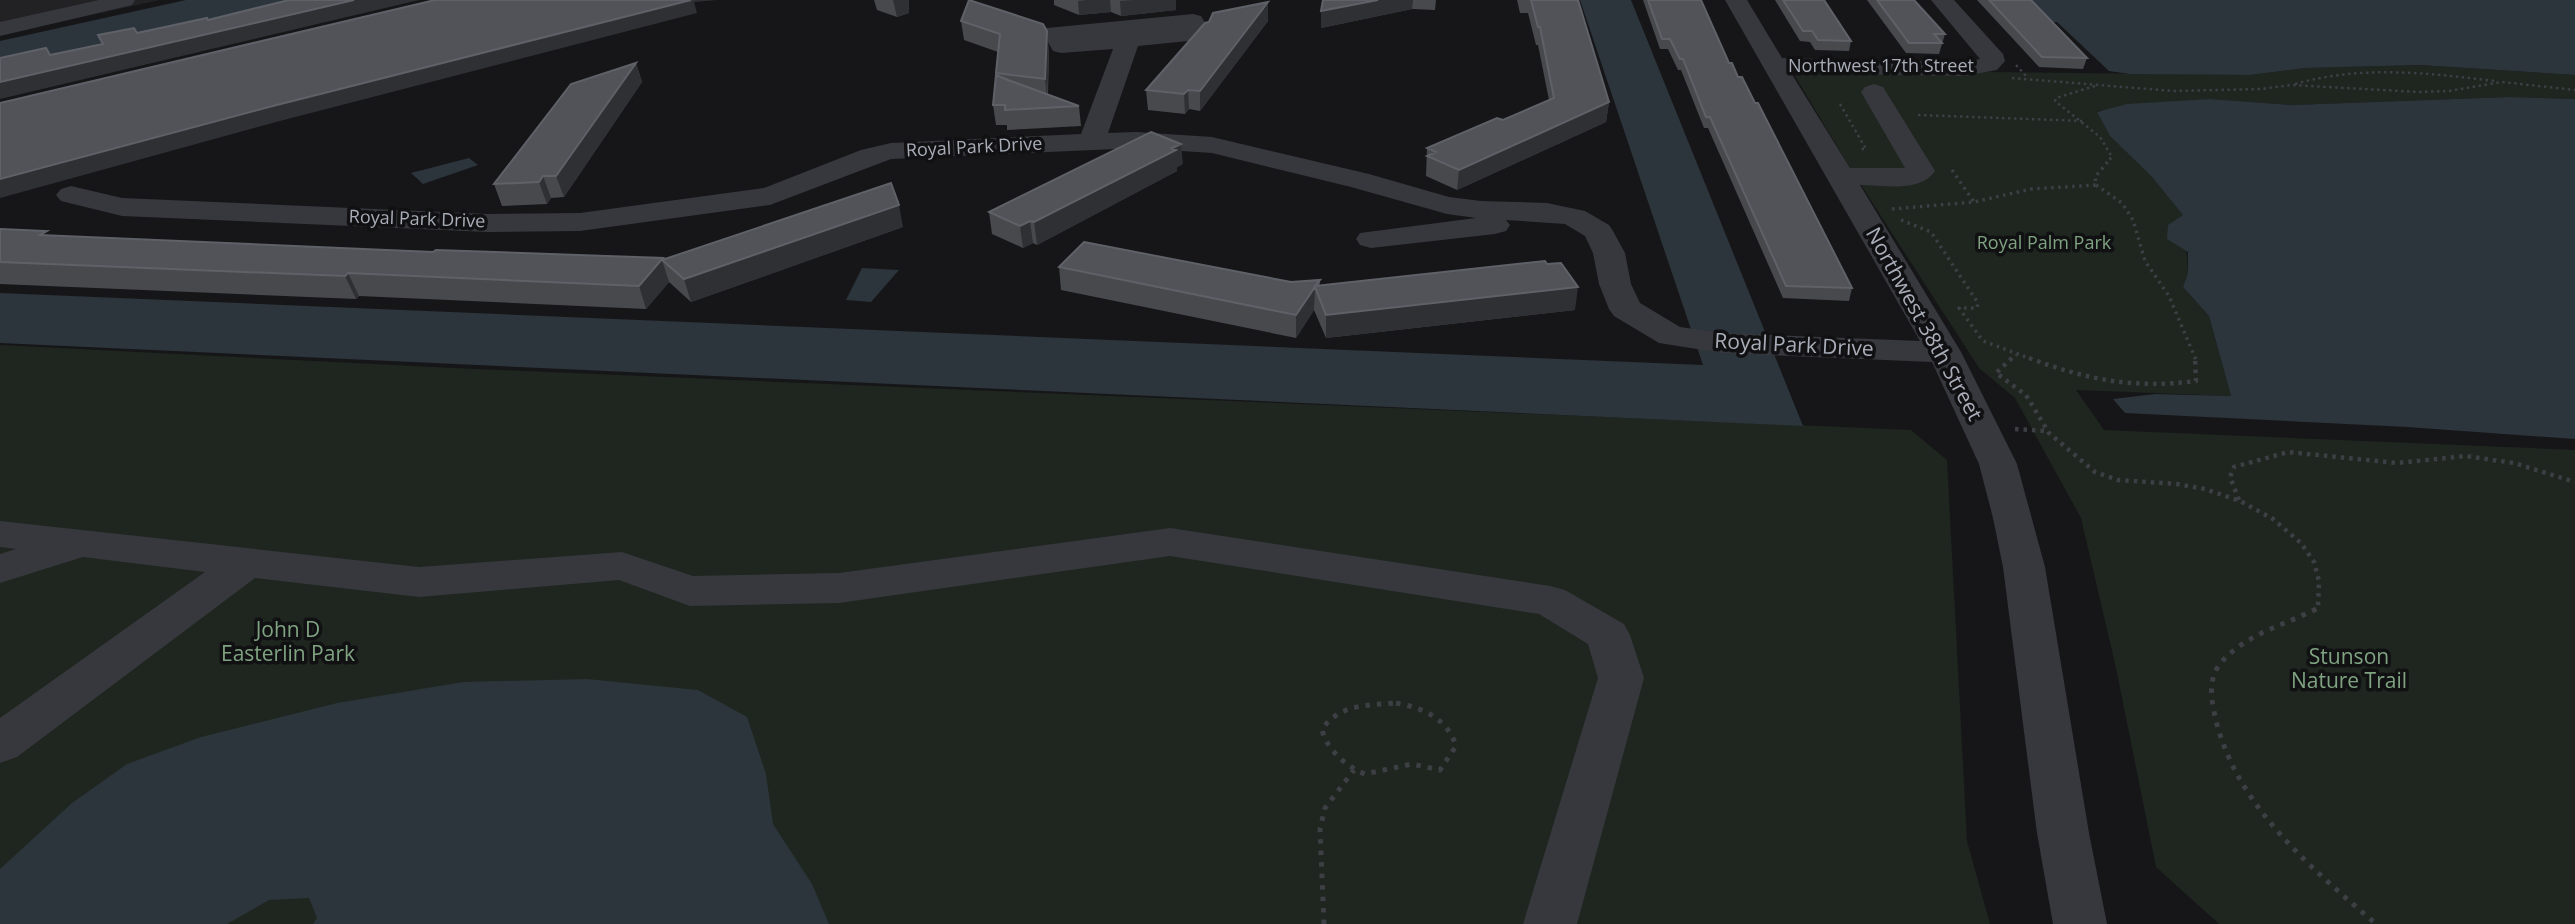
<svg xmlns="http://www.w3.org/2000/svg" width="2575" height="924" font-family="'Open Sans',sans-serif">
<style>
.built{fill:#222225}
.green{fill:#1e261f}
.water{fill:#2c353c}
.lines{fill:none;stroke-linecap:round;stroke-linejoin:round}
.path-far3{stroke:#3d3f44;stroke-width:2.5;stroke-dasharray:2.5 3.5;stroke-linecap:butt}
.path-far2{stroke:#3d3f44;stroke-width:3.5;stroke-dasharray:2.5 4.5;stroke-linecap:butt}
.path-far1{stroke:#3d3f44;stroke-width:4.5;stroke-dasharray:3.5 5;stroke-linecap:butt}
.path{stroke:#3d3f44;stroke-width:5;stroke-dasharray:4.5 7;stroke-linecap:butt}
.minor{fill:#37383d;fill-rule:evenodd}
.wall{fill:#47494d}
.shaded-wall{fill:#2f3033}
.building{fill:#525359;stroke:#5f6168;stroke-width:2}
.labels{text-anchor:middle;stroke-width:7;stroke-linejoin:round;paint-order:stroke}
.far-street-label{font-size:18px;fill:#a8adb8;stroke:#111113}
.far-park-label{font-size:18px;fill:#7fa381;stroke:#111113}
.street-label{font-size:21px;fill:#a8adb8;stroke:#111113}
.park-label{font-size:21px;fill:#7fa381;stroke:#111113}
</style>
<rect width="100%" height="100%" fill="#161618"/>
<path class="built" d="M0 0H160L0 35Z"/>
<path class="green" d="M2420 65 2575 75V99L2510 97 2293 105 2210 99 2097 111 2110 136 2152 177 2184 215 2188 273 2183 287 2209 316 2231 396 2076 390 2104 430 2575 450V924H2219L2156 867 2116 668 2081 518 2015 398 1979 368 1850 168 1795 76 1811 70 2250 75 2305 68Z
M0 345 453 368 1911 430 1947 460 1967 841 1990 924H0Z"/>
<path class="water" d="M186 0H306L0 70V41Z
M1580 0H1631L1803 426 0 343V293L1703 365Z
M2027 0H2575V75L2420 65 2305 68 2250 75 2130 74 2109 71 2057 22H2050Z
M2510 97 2575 99V439L2407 427 2125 413 2113 399 2155 394 2231 396 2209 316 2183 287 2188 273V252L2167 239 2168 225 2183 215 2152 177 2110 136 2097 112 2127 104 2210 99 2293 105Z
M469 158 478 165 423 184 411 173Z
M862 268 899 270 871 302 846 300Z
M587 679 698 690 747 717 766 774 773 824 812 884 829 924H313L317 918 309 898 269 900 227 924H0V869L72 803 127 764 201 737 337 703 463 682Z"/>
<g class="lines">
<path class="path-far3" d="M2016 65 2028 78
M2012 78 2173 91 2261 89 2291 85 2419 92 2449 91 2502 82 2575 90
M2295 84C2362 65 2427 73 2495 81
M2095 86 2056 98 2055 101 2100 137 2112 157 2109 160
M1840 104 1866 149H1859
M1918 115 2083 121"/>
<path class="path-far2" d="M1952 170 1974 202
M2096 185 2122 203 2133 220 2145 261 2169 296 2196 360
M1892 209 1974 202 2031 189 2096 185 2095 177 2111 158
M1901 220 1931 232 1978 303 1977 308H1959L1983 341 2034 360
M2010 360 2016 355"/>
<path class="path-far1" d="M2012 358 1996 373 2026 395 2049 433 2095 472 2118 480 2177 484 2205 489 2240 501 2273 519 2301 543 2314 562 2319 581 2318 608 2313 611
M2029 358C2088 380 2134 389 2196 381L2195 358
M2015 429 2046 431
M2239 500 2230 477 2234 467 2288 452 2397 463 2466 456 2514 463 2575 482"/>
<path class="path" d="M2316 609C2285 625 2243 635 2220 664 2208 679 2211 699 2215 716 2234 804 2311 868 2376 924
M1396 703C1423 708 1447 718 1456 746L1440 770 1412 764 1365 774C1348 768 1325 748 1322 729 1340 704 1368 705 1396 703Z
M1324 924 1320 829 1325 808 1354 770"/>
<path class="minor" d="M99 0H135L132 5 0 36V22Z
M1725 0H1747L1782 58 1964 62 1980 59 1931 0H1954L2003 54 2005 61 1997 70 1964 76 1791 73 1850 168H1905L1861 92 1865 87 1874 84 1883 87 1935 171C1920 193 1884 185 1860 185L1961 352 2017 464 2045 567 2089 833 2107 924H2053L2037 833 2003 567 1993 518 1979 464 1932 362 1722 353 1659 343 1614 316 1609 309 1599 284 1593 253 1585 236 1565 224 1506 220 1510 225 1506 231 1495 234 1371 248 1360 245 1356 239 1360 233 1476 218 1447 214 1351 187 1212 153 1136 148 891 159 770 205 580 231 488 232 122 216 61 201 56 195 61 189 71 186 122 198 488 214 580 213 764 188 861 150 891 143 1081 134 1113 49 1061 53 1053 51 1043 33 1047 28 1193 14 1201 16 1212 34 1208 39 1138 46 1108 133 1136 132 1212 137 1369 174 1449 197 1481 201 1547 203 1585 211 1609 225 1613 231 1625 253 1631 284 1640 303 1680 327 1722 333 1920 341Z
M0 521 419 567 622 552 693 576 839 573 1170 528 1550 586 1565 590 1624 624 1630 635 1644 678 1577 924H1523L1598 678 1588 644 1539 614 1170 556 839 603 690 606 619 580 419 597 255 578 17 757 0 763V718L205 572 83 557 0 583V554L16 549 0 547Z"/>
</g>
<path class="wall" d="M874 0H909V13L897 17 877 10Z
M1054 0H1176V10L1121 16 1111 12 1079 15 1054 5Z
M1323 0H1436L1435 10 1412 9 1321 28Z
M1517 0H1578L1609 102 1606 122 1457 190 1426 176 1427 148 1503 120 1549 100 1538 45H1536L1528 13H1520Z
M1643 0H1701L1729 63 1755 103 1852 288 1849 301 1783 298 1708 128H1704L1681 70H1678L1668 49H1660Z
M1775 0H1824L1851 41 1849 51 1815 50 1810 42 1800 41Z
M1867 0H1914L1945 34 1939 54 1906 53Z
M1977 0H2031L2087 58 2083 69 2039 67Z
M1268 2V21L1200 111 1189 109 1185 114 1148 110 1146 90Z
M961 21 1049 50 1048 94 1079 106 1081 126 1007 130V125H996L993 105 998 52 964 40Z
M636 63 642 82 564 197 551 198 547 204 502 206 494 184Z
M1183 164 1177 167V171L1037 245 1033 243 1023 248 992 234 989 212Z
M903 227 691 302 669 282 646 309 359 296 356 299 0 284V229L49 236 433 252 663 258V259Z
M1059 267 1291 282 1320 280V286L1575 310 1326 338 1314 310 1296 338 1061 290Z"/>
<path class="shaded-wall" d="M354 0H419L0 99V82Z
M673 0H717L694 2 697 13 276 122 0 198V179Z
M893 0H909V13L897 17Z
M1086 0H1110L1111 12 1079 15 1078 1Z
M1134 0H1176V10L1121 16 1120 1Z
M1378 0H1413L1412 9 1321 28V11Z
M1268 2V21L1200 111V91Z
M1047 31 1049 50 1047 98 1045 79Z
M636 63 642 82 564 197 556 176Z
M1188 90 1189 109 1185 114 1184 94Z
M1609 102 1606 122 1457 190 1459 170Z
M1181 144 1183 164 1177 167V171L1037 245 1034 222Z
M543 176 551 198 547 204 539 182Z
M899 205 903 227 691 302 684 279Z
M1030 221 1033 243 1023 248 1020 226Z
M663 258 664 262 662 260 669 282 646 309 639 286Z
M348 273 359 296 356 299 345 276Z
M1315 287 1314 310 1296 338V315Z
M1578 287 1575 310 1326 338V315Z"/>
<path class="building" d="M289 0H354L0 82V58L46 48 50 55 103 44 98 35 134 28 137 33 207 18 208 20Z
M435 0H691L269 107 0 179V103Z
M969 0 1043 24 1047 31 1045 79 996 73 1000 34 961 21Z
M1323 0H1378L1321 11Z
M1531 0H1578L1609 102 1459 170 1427 156 1436 152 1427 148 1497 118 1503 120 1554 98 1540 27H1538Z
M1648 0H1701L1729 63H1732L1738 77H1742L1755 103H1758L1852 288 1786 286 1710 117H1706L1683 59H1680L1670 39H1662Z
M1783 0H1824L1851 41 1818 40 1812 31H1803Z
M1877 0H1914L1945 34H1934L1942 43H1909Z
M1989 0H2031L2087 58 2042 57Z
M1268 2 1200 91 1188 90 1184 94 1146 90 1205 23 1209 22 1213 13Z
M636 63 556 176H543L539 182 494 184 571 84Z
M996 75 1008 80 1079 106 1005 110V105H993Z
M1151 132 1181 144 1172 148 1176 150 1034 222 1030 221 1020 226 989 212Z
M891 183 899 205 684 279 662 260Z
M0 229 47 231 40 235 433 252 436 250 663 258 639 286 348 273 345 276 0 262Z
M1084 242 1291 282 1320 280 1315 286 1545 261 1547 264 1561 263 1578 287 1326 315 1315 287 1296 315 1059 267Z"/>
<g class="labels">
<g class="far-street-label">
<text x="1881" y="72">Northwest 17th Street</text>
<text transform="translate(974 147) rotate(-3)" y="6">Royal Park Drive</text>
<text transform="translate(417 219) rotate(2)" y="6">Royal Park Drive</text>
</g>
<g class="far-park-label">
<text x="2044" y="249">Royal Palm Park</text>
</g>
<g class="street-label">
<text transform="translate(1924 324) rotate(61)" y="7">Northwest 38th Street</text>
<text transform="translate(1794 345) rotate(3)" y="7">Royal Park Drive</text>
</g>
<g class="park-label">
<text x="288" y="637">John D<tspan x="288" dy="24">Easterlin Park</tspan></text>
<text x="2349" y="664">Stunson<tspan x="2349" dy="24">Nature Trail</tspan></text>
</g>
</g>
</svg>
